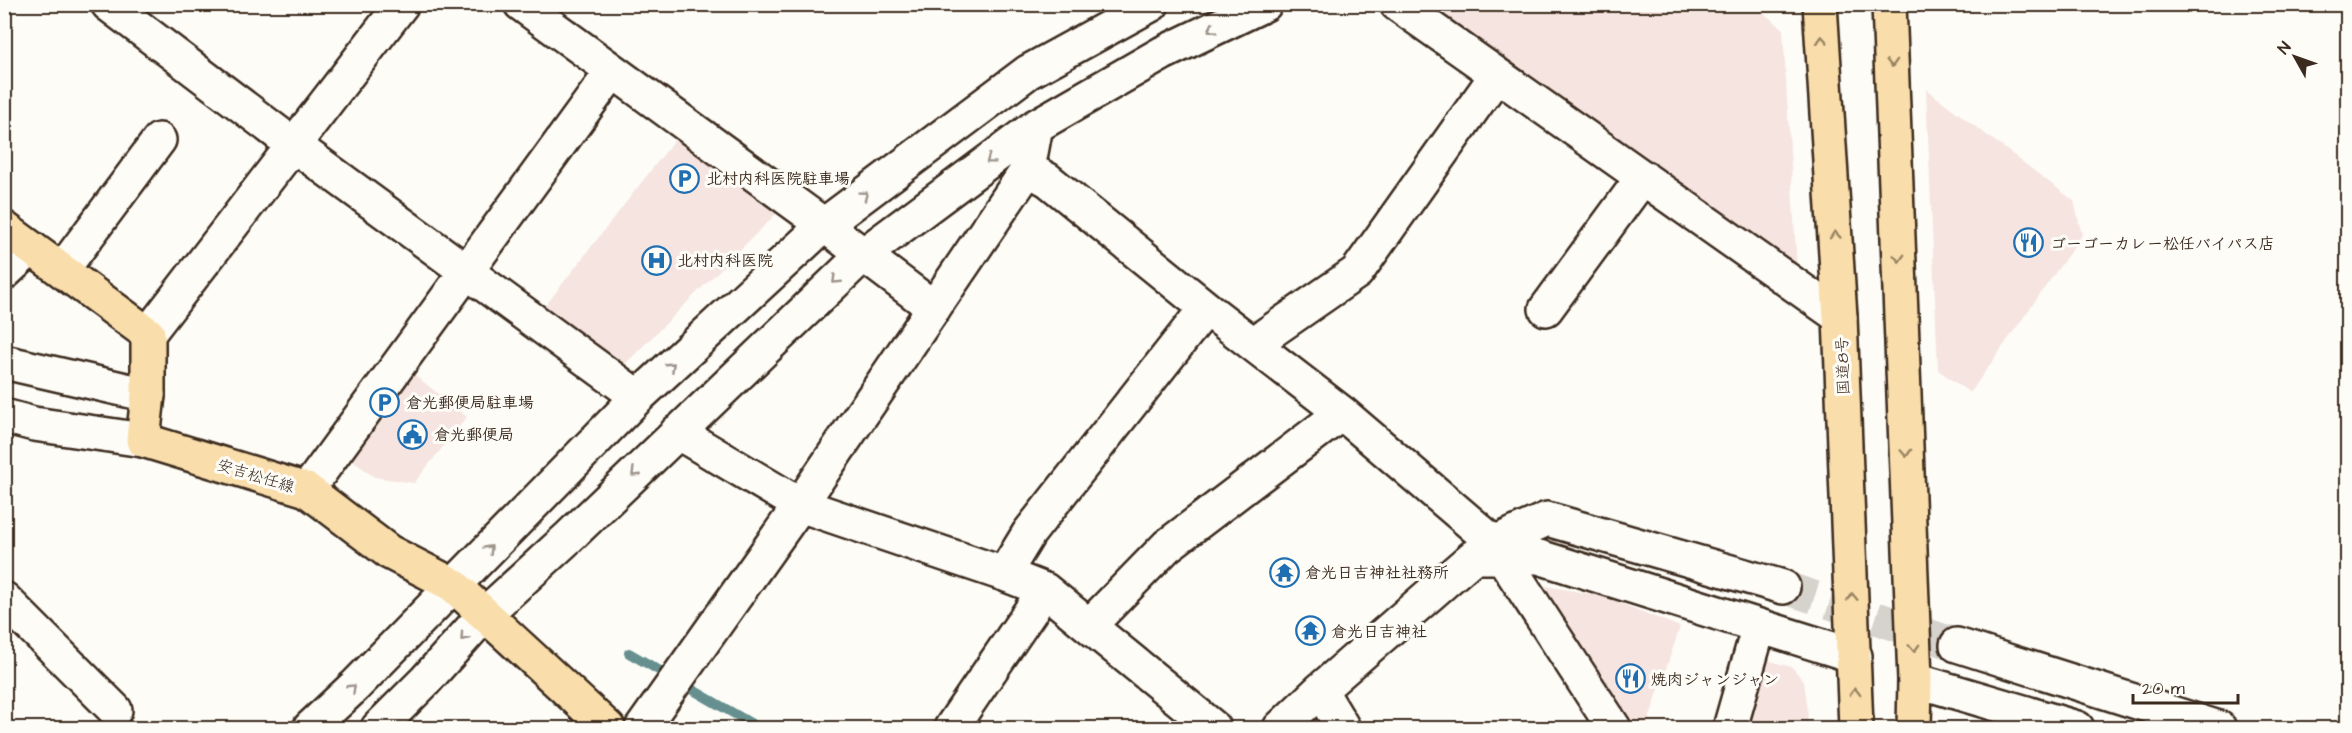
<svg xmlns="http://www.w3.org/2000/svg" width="2352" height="733" font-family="'Architects Daughter','Klee One',sans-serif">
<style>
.built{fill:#f6e4e0}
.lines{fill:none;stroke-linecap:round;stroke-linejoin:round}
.stream{stroke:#66908f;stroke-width:10}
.minor-tunnel{stroke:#d6d2cc;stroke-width:33;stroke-dasharray:33 16;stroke-linecap:butt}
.minor-casing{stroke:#3b2a1e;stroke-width:38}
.major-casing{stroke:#3b2a1e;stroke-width:38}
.highway-casing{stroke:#3b2a1e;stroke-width:38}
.minor{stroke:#fdfcf7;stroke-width:33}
.major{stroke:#f9deab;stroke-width:33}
.highway{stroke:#f9deab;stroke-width:33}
.oneway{stroke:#9c938a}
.oneway2{stroke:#9a8464}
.labels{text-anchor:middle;stroke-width:6;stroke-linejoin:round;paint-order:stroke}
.poi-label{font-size:16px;font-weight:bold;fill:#3b2a1e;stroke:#fdfcf7;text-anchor:start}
.street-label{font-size:16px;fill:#3b2a1e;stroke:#fdfcf7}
</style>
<rect width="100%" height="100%" fill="#fdfcf7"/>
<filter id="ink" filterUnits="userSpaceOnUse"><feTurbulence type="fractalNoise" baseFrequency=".0167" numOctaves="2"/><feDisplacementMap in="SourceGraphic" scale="12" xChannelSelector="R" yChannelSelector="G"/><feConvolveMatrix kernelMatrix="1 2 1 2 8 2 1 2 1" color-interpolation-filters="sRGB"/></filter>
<g filter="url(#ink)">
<path class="built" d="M1422 5H1754L1783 29 1797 271Z
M1926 89 2074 201 2082 235 1970 393 1938 370Z
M677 137 781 209 620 369 542 310Z
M400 363 467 417 414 483 374 477 334 446Z
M1535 584 1602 596 1680 627 1646 728H1628Z
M1763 659 1792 667 1804 682 1807 703 1808 728H1744Z"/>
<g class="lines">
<path class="stream" d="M629 653 759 728"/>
<path class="minor-tunnel" d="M1783 587 1957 645"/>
<defs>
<path id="minor" d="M108 4 295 146 638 397
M521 4 824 225 934 308
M1397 4 1840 317
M1028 169 1048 180 1206 308 1342 413 1494 543
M62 270 159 140
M4 273 31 248
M1546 309 1643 177
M148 334 402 4
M1253 344 1357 272 1496 76
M4 362 148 395
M4 416 34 424 143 440
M677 432 800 505 1004 574 1045 590 1214 728
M307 490 612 72
M1502 556 1614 728
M1476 557H1539L1855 656
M1004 574 1029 533 1206 308
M4 599 115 710
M1089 626 1167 546 1342 413
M1957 645 2219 728
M1915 680 2077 728
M1320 690 1343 728
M310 728 355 686 638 397 824 225 1028 72 1152 4
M378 728 425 681 486 613 569 537 863 255 1036 126 1163 53 1265 4
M642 728 800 505 1028 169 1036 126
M951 728 1045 590
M1280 728 1320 690 1473 557 1494 543 1547 519 1783 587
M1730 728 1759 626"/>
<path id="major" d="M4 228 148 334V395L143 440 307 490 389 552 453 585 608 728"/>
<path id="highway" d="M1820 4 1840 317 1856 728
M1889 4 1915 680 1914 728"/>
</defs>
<use href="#minor" class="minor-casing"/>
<use href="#major" class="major-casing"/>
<use href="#highway" class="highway-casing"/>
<use href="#minor" class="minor"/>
<use href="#major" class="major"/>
<use href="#highway" class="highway"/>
</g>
<defs><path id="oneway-chevron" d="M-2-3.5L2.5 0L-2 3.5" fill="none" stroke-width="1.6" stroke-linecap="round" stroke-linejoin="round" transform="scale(1.5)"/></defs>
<g class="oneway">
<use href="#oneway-chevron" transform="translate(1212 29) rotate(154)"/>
<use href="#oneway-chevron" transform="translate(990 160) rotate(143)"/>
<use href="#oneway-chevron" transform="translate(864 195) rotate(-37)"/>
<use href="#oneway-chevron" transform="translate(836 280) rotate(136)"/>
<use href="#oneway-chevron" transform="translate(671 366) rotate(-43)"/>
<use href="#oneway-chevron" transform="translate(635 473) rotate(136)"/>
<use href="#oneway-chevron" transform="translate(489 549) rotate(-46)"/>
<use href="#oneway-chevron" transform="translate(464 637) rotate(132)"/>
<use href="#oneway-chevron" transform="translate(352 688) rotate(-44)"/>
</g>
<g class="oneway2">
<use href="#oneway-chevron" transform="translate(1822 40) rotate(-94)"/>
<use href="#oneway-chevron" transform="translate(1892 63) rotate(88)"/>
<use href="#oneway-chevron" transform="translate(1835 235) rotate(-94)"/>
<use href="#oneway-chevron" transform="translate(1899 258) rotate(88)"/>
<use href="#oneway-chevron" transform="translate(1906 453) rotate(88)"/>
<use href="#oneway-chevron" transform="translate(1852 597) rotate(-92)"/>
<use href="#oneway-chevron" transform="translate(1914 648) rotate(88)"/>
<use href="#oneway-chevron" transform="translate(1855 692) rotate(-91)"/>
</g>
</g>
<defs>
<symbol id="parking-ring" viewBox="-11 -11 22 22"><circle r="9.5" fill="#fdfcf7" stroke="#1f6fb2" stroke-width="1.5"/><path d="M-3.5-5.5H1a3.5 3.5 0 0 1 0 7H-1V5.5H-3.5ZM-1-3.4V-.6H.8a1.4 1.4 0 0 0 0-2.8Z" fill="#1f6fb2"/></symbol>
<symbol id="restaurant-ring" viewBox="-11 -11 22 22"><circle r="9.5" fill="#fdfcf7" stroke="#1f6fb2" stroke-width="1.5"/><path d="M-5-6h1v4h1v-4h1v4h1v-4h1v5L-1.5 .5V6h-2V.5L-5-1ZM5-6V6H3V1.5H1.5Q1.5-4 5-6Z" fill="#1f6fb2"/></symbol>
<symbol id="hospital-ring" viewBox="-11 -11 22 22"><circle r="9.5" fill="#fdfcf7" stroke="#1f6fb2" stroke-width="1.5"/><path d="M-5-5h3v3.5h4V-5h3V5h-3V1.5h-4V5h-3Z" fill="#1f6fb2"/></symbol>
<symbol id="civic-ring" viewBox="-11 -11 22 22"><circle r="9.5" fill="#fdfcf7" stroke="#1f6fb2" stroke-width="1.5"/><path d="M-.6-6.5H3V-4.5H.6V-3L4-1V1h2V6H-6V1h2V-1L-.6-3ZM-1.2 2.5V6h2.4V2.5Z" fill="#1f6fb2"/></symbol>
<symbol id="temple-ring" viewBox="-11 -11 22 22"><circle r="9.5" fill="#fdfcf7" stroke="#1f6fb2" stroke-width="1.5"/><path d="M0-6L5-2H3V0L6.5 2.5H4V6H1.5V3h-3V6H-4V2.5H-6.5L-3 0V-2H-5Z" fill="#1f6fb2"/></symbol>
</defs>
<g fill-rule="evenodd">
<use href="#parking-ring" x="668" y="162" width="33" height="33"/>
<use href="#restaurant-ring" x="2012" y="226" width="33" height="33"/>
<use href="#hospital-ring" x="640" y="244" width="33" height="33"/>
<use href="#parking-ring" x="368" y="386" width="33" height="33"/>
<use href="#civic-ring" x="396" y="418" width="33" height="33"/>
<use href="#temple-ring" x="1268" y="556" width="33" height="33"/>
<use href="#temple-ring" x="1294" y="614" width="33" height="33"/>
<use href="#restaurant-ring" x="1614" y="662" width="33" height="33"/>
</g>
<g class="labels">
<g class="poi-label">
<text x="706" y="184">北村内科医院駐車場</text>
<text x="2050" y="249">ゴーゴーカレー松任バイパス店</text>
<text x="677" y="266">北村内科医院</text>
<text x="406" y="408">倉光郵便局駐車場</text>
<text x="434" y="440">倉光郵便局</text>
<text x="1305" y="578">倉光日吉神社社務所</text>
<text x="1331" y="637">倉光日吉神社</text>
<text x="1651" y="685">焼肉ジャンジャン</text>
</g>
<g class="street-label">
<text transform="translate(1842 366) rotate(-92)" y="6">国道8号</text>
<text transform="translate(256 475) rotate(17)" y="6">安吉松任線</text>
</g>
</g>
<rect width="2352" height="733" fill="none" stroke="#fdfcf7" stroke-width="24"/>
<rect x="12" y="12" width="2328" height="709" fill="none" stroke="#3b2a1e" stroke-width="2" filter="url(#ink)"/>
<g transform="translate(2295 57) rotate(310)" stroke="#fdfcf7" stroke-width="4.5" paint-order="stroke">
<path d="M0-4.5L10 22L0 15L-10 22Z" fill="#3b2a1e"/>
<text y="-9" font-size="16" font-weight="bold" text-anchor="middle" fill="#3b2a1e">N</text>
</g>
<path d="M2133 694v9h105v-9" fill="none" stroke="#3b2a1e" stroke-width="3"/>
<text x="2142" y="694" font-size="18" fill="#3b2a1e" stroke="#fdfcf7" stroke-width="4.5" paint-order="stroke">20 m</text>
</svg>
